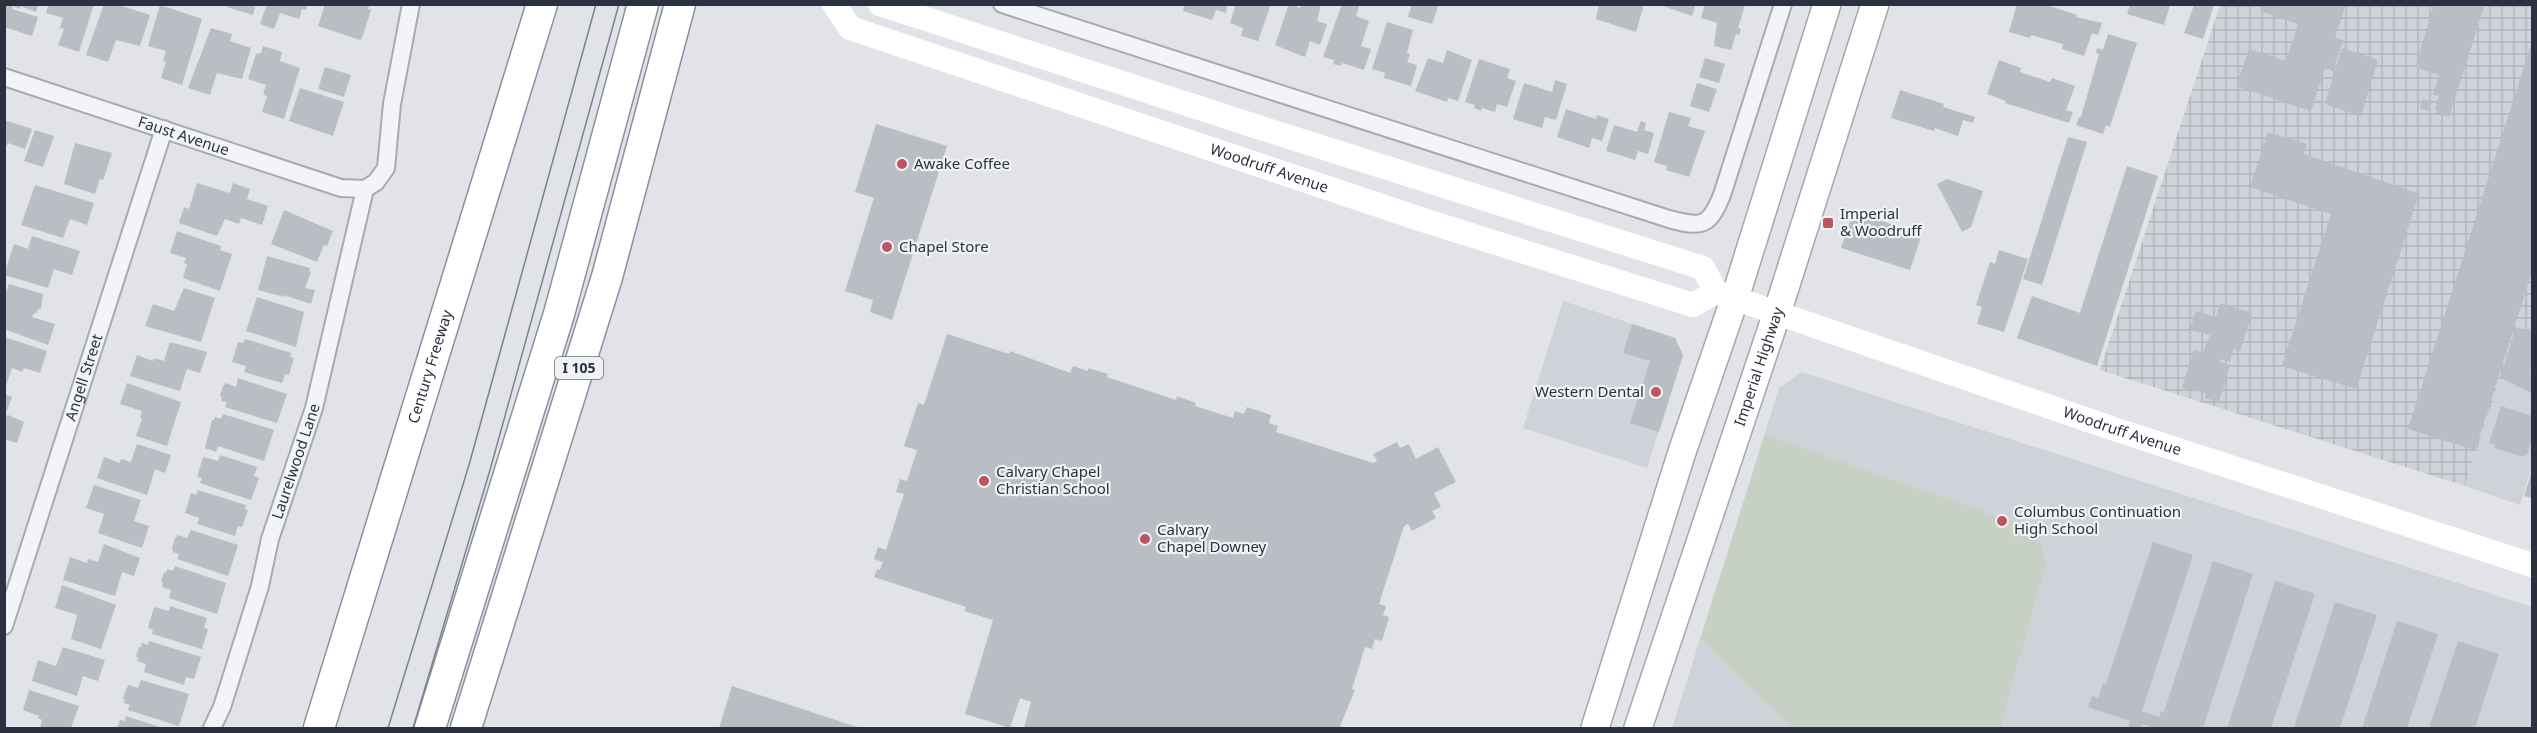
<svg xmlns="http://www.w3.org/2000/svg" width="2537" height="733" font-family="'Noto Sans',sans-serif">
<style>
.built{fill:#cfd2d9}
.industrial{fill:url(#industrial-grid)}
.pitch{fill:#c6d1c3}
.building{fill:#b9bdc4}
.lines{fill:none;stroke-linecap:round;stroke-linejoin:round}
.minor-casing{stroke:#a7aab2;stroke-width:20}
.primary-casing{stroke:#a1a8b2;stroke-width:30}
.motorway-casing{stroke:#8a919d;stroke-width:33}
.minor{stroke:#f3f4f7;stroke-width:16}
.secondary{stroke:#fff;stroke-width:24}
.primary{stroke:#fff;stroke-width:27}
.motorway{stroke:#fff;stroke-width:30}
.tram{stroke:#7c8390;stroke-width:1.5}
.poi-dot{fill:#bf5461;stroke:#f0f2f6;stroke-width:2}
.labels{text-anchor:middle;stroke-width:4.5;stroke-linejoin:round;paint-order:stroke}
.shield{fill:#f0f2f6;stroke:#666b75;stroke-width:1.5}
.shield-label{font-size:14px;font-weight:bold;fill:#2b313e}
.street-label{font-size:15px;fill:#2b313e;stroke:#f0f2f6}
.poi-label{font-size:15px;fill:#2b313e;stroke:#f0f2f6;text-anchor:start}
</style>
<defs>
<pattern id="industrial-grid" width="8" height="8" patternUnits="userSpaceOnUse" patternTransform="scale(1.5)"><rect width="8" height="8" fill="#cfd2d9"/><path d="M0 4h8M4 0v8" fill="none" stroke="#b2b5bb"/></pattern>
</defs>
<rect width="100%" height="100%" fill="#e1e3e8"/>
<path class="built" d="M1563 301 1675 338 1683 355 1647 468 1523 428Z
M2505 364 2532 373V466L2520 505 2465 486Z
M1802 372 2532 607V728H1672L1779 388Z"/>
<path class="industrial" d="M2220 5H2532V373L2505 365 2465 486 2100 370Z"/>
<path class="pitch" d="M1765 435 2022 525C2039 536 2045 546 2045 566L2000 728H1792L1701 638Z"/>
<path class="building" d="M4 4H39L36 12 20 6V9L13 6 12 9 38 17 32 36 4 27Z
M49 4H94L79 52 58 45 64 29 60 28 63 18 46 13Z
M104 4H116L150 15 140 46 116 40 108 62 86 55Z
M228 4H256L253 15 227 7Z
M267 4H308L306 10 302 9 299 19 280 13 274 29 260 24Z
M325 4H370L368 9 371 10 362 38 360 40 318 26Z
M1185 4H1228L1226 13 1216 10 1212 20 1183 11Z
M1236 4H1271L1258 41 1241 36 1243 28 1230 23Z
M1289 4 1300 8 1301 4H1321L1317 21 1327 24 1320 45 1310 41 1305 57 1275 45Z
M1342 4 1359 6 1356 16 1369 21 1361 46 1371 49 1364 70 1342 63 1341 66 1333 64 1334 60 1323 57Z
M1412 4H1439L1432 24 1408 17Z
M1599 4H1644L1636 32 1596 19Z
M1663 4H1696L1692 16 1663 6Z
M1705 4 1745 5 1738 28 1741 29 1739 35 1736 34 1731 50 1714 46 1717 23 1701 18Z
M2017 4H2044L2077 15 2076 17 2102 23 2098 35 2092 33 2084 56 2062 49 2063 44 2031 35 2030 38 2009 32Z
M2262 4H2346L2335 38 2343 40 2333 71 2325 68 2311 111 2236 86 2249 49 2286 61 2298 24 2260 11Z
M2434 4H2485L2449 117 2437 113V110L2435 109 2439 96 2433 95 2439 75 2415 67Z
M160 5 202 19 182 85 161 78 166 62 163 61 166 51 148 46Z
M2130 5H2170L2164 25 2127 14Z
M2194 5H2214L2203 39 2184 33Z
M1387 22 1413 30 1407 53 1410 54 1407 62 1417 65 1411 86 1384 78 1385 73 1372 69Z
M211 28 232 34 230 41 251 48 242 79 217 73 210 95 188 88Z
M2108 34 2137 43 2110 127 2106 125 2103 134 2076 125 2079 117H2081L2099 54 2096 53 2097 48 2103 50Z
M2532 42V272L2475 450 2408 429Z
M263 46 282 52 280 61 300 68 284 119 262 112 267 96 263 94 266 85 248 79 256 54 261 53Z
M2342 48 2378 60 2361 116 2325 104Z
M1447 50 1472 60 1458 101 1448 98 1447 102 1415 91 1428 58 1443 63Z
M1705 58 1725 64 1719 83 1699 77Z
M1479 59 1510 69 1507 78 1516 81 1507 107 1497 104 1495 112 1482 108 1481 111 1474 108 1475 105 1465 102Z
M1999 60 2021 68 2020 72 2050 82 2052 78 2075 86 2066 110 2073 112 2069 123 2005 103 2006 101 1987 94Z
M325 67 351 75 344 97 318 89Z
M1555 80 1567 84 1556 120 1545 117 1542 128 1513 119 1524 83 1552 92Z
M1697 83 1717 89 1709 112 1690 106Z
M300 88 344 102 333 136 289 121Z
M1900 90 1944 104 1943 107 1975 117 1973 123 1963 120 1958 136 1935 128 1934 131 1891 118Z
M2423 99 2432 102 2429 111 2420 108Z
M1566 109 1596 119 1597 115 1609 119 1602 141 1592 138 1589 148 1557 137Z
M1669 112 1691 118 1688 126 1705 131 1689 177 1666 170 1667 166 1654 162Z
M4 120 32 129 25 149 8 143 7 146 4 145Z
M1641 121 1646 123 1644 130 1654 133 1648 154 1638 151 1635 160 1606 151 1614 125 1637 132Z
M876 124 947 146 892 320 870 312 873 300 845 291 874 198 855 192Z
M35 130 54 136 43 167 24 161Z
M2268 132 2307 144 2304 154 2419 194 2356 389 2282 366 2331 214 2250 187Z
M2068 137 2087 142 2042 285 2023 279Z
M75 143 112 153 103 180 100 179 95 194 64 184Z
M2127 166 2158 176 2097 366 2017 338 2032 296 2080 313Z
M1947 179 1983 191 1971 227 1962 232 1937 184Z
M197 183 230 193 233 183 250 189 247 199 268 206 262 225 241 218 239 224 225 219 217 236 179 223 184 207 189 209Z
M35 185 94 203 87 225 70 219 63 238 21 225Z
M284 210 333 231 327 246 324 245 317 262 271 244Z
M1853 212 1922 234 1910 270 1841 248Z
M177 231 221 246 220 250 232 254 220 291 183 278 187 264 184 263 186 258 170 253Z
M32 236 80 251 72 275 54 269 48 288 4 275 14 244 28 249Z
M1999 250 2028 259 2004 332 1977 324 1982 307 1976 305 1990 262 1995 264Z
M267 256 310 268 309 271 311 272 305 288 315 290 311 304 284 295V297L258 290Z
M9 284 43 294 41 309H38L37 313H34L32 317 55 324 48 345 4 329V298Z
M184 288 215 298 201 342 145 326 153 304 174 311Z
M257 297 304 312 296 347 246 331Z
M2220 303 2252 313 2240 351 2233 349 2230 362 2220 359 2219 362 2230 365 2219 402 2205 398 2206 393 2182 388 2194 350 2203 352 2210 335 2190 330 2196 311 2216 317Z
M1632 324 1675 338 1683 355 1659 432 1630 423 1650 361 1623 353Z
M2516 327 2532 332V373L2526 372 2532 374V393L2500 378Z
M947 334 1009 354 1010 351 1070 373 1073 366 1088 371V368L1108 374 1107 377 1176 400 1177 396 1196 403 1195 406 1233 418 1235 411 1244 414 1247 407 1271 415 1269 423 1278 426 1276 432 1373 463 1377 461 1373 454 1397 442 1400 448 1409 444 1416 459 1438 447 1456 482 1434 493 1441 507 1432 511 1436 518 1412 531 1408 524 1404 526 1379 604 1386 606 1383 615 1389 617 1382 641 1375 639 1372 649 1365 647 1352 689 1355 690 1340 726 1345 728H1024L1031 702 1020 698 1010 728 965 714 993 620 964 611 966 607 874 577 877 569 880 570 883 562 874 559 878 547 886 550 904 494 896 492 900 479 907 481 917 450 904 446 918 403 924 405Z
M4 337 47 351 40 373 24 368 22 372 12 368 6 386 4 385Z
M245 339 291 353 290 357 294 358 289 375 285 374 282 383 244 372 246 366 232 362 238 342 243 343Z
M170 342 207 352 200 373 187 369 180 391 130 376 137 355 153 361 154 358 164 361Z
M238 378 287 394 277 423 225 407 227 402 221 401 222 397 220 396 223 386 226 383 236 387Z
M127 383 181 402 167 446 136 436 142 419 140 418 142 411 120 404Z
M4 394 12 397 5 416 8 415 24 422 17 443 4 439Z
M2501 406 2532 416V438L2527 455 2525 454 2524 457 2494 448 2495 445 2489 443Z
M223 414 274 430 264 461 218 446 216 452 205 448 212 420H214L215 417 221 419Z
M137 444 171 455 165 473 155 469 147 495 97 478 104 457 120 463 121 459 131 462Z
M220 455 257 467 254 476 259 478 251 500 200 483 202 478 197 477 203 457 218 461Z
M2532 471V498L2524 496Z
M94 485 141 500 134 521 149 526 142 548 98 533 104 514 86 508Z
M198 490 246 505 245 509 248 510 242 527 238 526 235 536 197 524 199 518 185 513 191 493 196 495Z
M191 530 238 545 228 576 177 559 179 554 173 552 172 548 175 538 178 535 187 538Z
M2153 542 2193 555 2142 711 2159 717 2161 711 2164 712 2213 561 2253 574 2203 728H2154L2142 724 2141 728H2128L2130 721 2088 707 2092 696 2098 698 2103 683 2106 684Z
M104 544 140 558 134 576 122 572 115 596 63 580 70 557 87 563 88 559 98 562Z
M175 566 226 583 217 614 169 598 171 590 162 587 163 582H161L164 572 166 573 167 569 173 571Z
M2275 581 2315 594 2271 728H2227Z
M62 585 116 605 101 649 71 639 77 615 55 608Z
M2335 602 2377 615 2340 728H2294Z
M170 606 207 618 204 628 208 629 202 649 152 634 153 630 148 628 154 607 169 611Z
M2397 621 2438 634 2407 728H2362Z
M149 641 201 657 194 679 186 677 184 685 144 672 146 664 137 661 138 657H136L139 647H141L142 643 148 645Z
M2458 641 2499 654 2475 728H2429Z
M63 647 105 660 98 681 83 676 77 696 32 681 38 660 56 666Z
M141 680 189 694 179 726 128 710 130 705 124 703 125 700 123 699 126 689 129 685 138 688Z
M732 686 860 728H719Z
M29 690 79 706 71 728H40L42 720 38 718 39 716 23 710Z
M126 716 163 728H117L120 720 125 721Z"/>
<g class="lines">
<defs>
<g id="minor">
<path d="M1002 4 1669 219C1702 228 1709 227 1722 195L1783 4"/>
<path id="s1" d="M4 77 341 188 365 189 376 182 386 168 392 104 411 4"/>
<path id="s2" d="M4 626 164 129"/>
<path id="s3" d="M212 728 222 707 260 586 270 539 314 408 365 189"/>
</g>
<g id="primary">
<path d="M1595 728 1682 452 1735 298 1827 4"/>
<path id="s5" d="M1638 728 1777 313 1875 4"/>
</g>
<g id="motorway">
<path id="s6" d="M319 728 542 4"/>
<path d="M430 728 559 314 643 4"/>
<path d="M466 728 607 277 680 4"/>
</g>
</defs>
<use href="#minor" class="minor-casing"/>
<use href="#primary" class="primary-casing"/>
<use href="#motorway" class="motorway-casing"/>
<use href="#minor" class="minor"/>
<g class="secondary">
<path id="s4" d="M834 4 850 28 1423 220 1693 305 1716 292 2117 430 2532 565"/>
<path d="M880 4 1264 129 1703 268 1716 292"/>
</g>
<use href="#primary" class="primary"/>
<use href="#motorway" class="motorway"/>
<path class="tram" d="M388 728 469 465 596 4
M413 728 490 470 619 4"/>
</g>
<g class="poi-dot">
<circle cx="902" cy="164" r="6"/>
<rect x="1822" y="217" width="12" height="12" rx="3"/>
<circle cx="887" cy="247" r="6"/>
<circle cx="1656" cy="392" r="6"/>
<circle cx="984" cy="481" r="6"/>
<circle cx="2002" cy="521" r="6"/>
<circle cx="1145" cy="539" r="6"/>
</g>
<g class="labels">
<rect class="shield" x="555" y="357" width="48" height="22" rx="4.5"/>
<g class="shield-label">
<text x="579" y="373">I 105</text>
</g>
<g class="street-label">
<text dy="5" stroke="none"><textPath href="#s1" startOffset="189">Faust Avenue</textPath></text>
<text dy="5" stroke="none"><textPath href="#s4" startOffset="471">Woodruff Avenue</textPath></text>
<text dy="5" stroke="none"><textPath href="#s6" startOffset="378">Century Freeway</textPath></text>
<text dy="5" stroke="none"><textPath href="#s5" startOffset="381">Imperial Highway</textPath></text>
<text dy="5" stroke="none"><textPath href="#s2" startOffset="261">Angell Street</textPath></text>
<text dy="5" stroke="none"><textPath href="#s4" startOffset="1372">Woodruff Avenue</textPath></text>
<text dy="5" stroke="none"><textPath href="#s3" startOffset="280">Laurelwood Lane</textPath></text>
</g>
<g class="poi-label">
<text x="914" y="169">Awake Coffee</text>
<text x="1840" y="219">Imperial<tspan x="1840" dy="17">&amp; Woodruff</tspan></text>
<text x="899" y="252">Chapel Store</text>
<text x="1644" y="397" text-anchor="end">Western Dental</text>
<text x="996" y="477">Calvary Chapel<tspan x="996" dy="17">Christian School</tspan></text>
<text x="2014" y="517">Columbus Continuation<tspan x="2014" dy="17">High School</tspan></text>
<text x="1157" y="535">Calvary<tspan x="1157" dy="17">Chapel Downey</tspan></text>
</g>
</g>
<rect width="2537" height="733" fill="none" stroke="#2b313e" stroke-width="12"/>
</svg>
